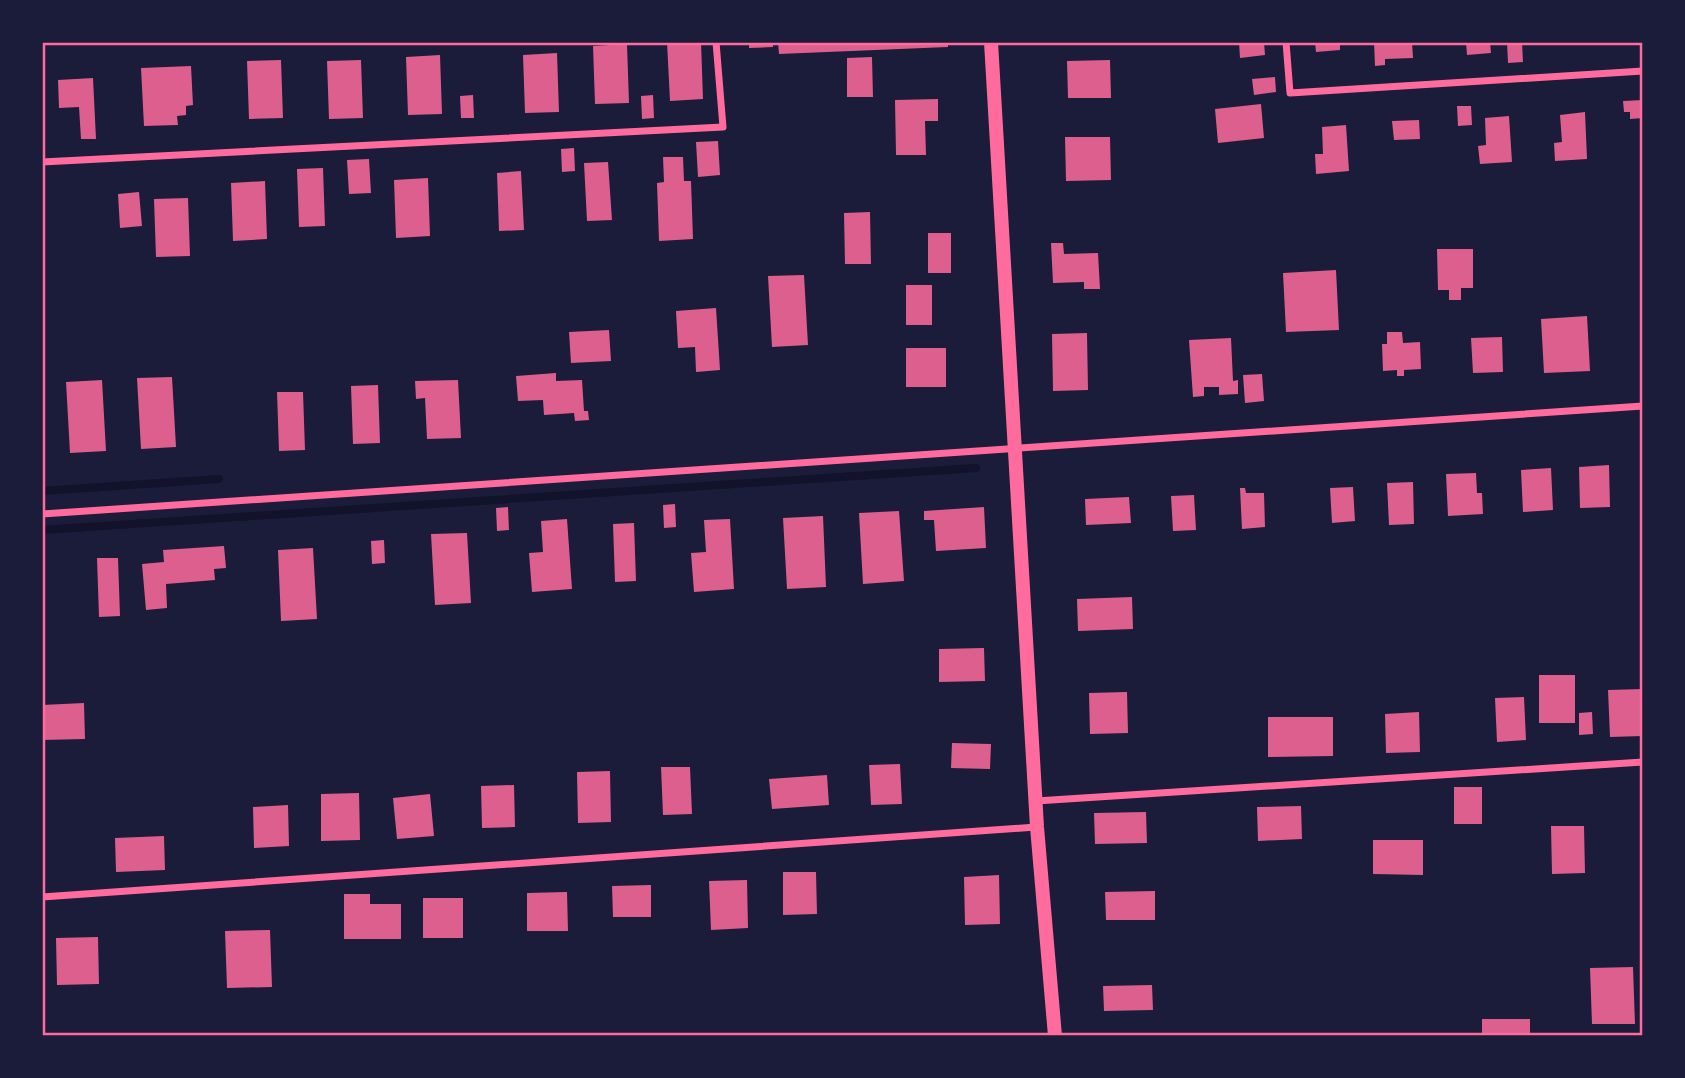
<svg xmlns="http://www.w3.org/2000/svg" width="1685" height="1078" font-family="'IBM Plex Sans',sans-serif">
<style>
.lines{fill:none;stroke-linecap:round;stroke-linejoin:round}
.stream{stroke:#12122b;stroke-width:8}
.building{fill:#dd5f8e}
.minor{stroke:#ff6b9d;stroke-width:7}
.secondary{stroke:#ff6b9d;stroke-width:14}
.neatline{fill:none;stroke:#ff6b9d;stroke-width:2.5}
</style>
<rect width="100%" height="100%" fill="#1b1b3a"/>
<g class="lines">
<path class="stream" d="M42 491 219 479
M42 530 976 468"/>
</g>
<path class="building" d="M667 42H701L703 99 670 101Z
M749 42H773V47L749 48Z
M778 42H948V47L779 54Z
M1239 42H1264L1265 55 1240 58Z
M1315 42H1340V50L1316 52Z
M1374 42H1412L1413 58 1385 59V65L1375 66Z
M1466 42H1490L1491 53 1467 55Z
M1507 42H1522L1523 62 1508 63Z
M627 44 629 103 595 104 593 46Z
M557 53 559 112 525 113 523 55Z
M440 55 442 114 408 115 406 57Z
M872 57 873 97H847V58Z
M281 60 283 118 249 119 247 61Z
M361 60 363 118 329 119 327 61Z
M1110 60 1111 98H1068L1067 61Z
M191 66 193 105 186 106V115L177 116 178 125 144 126 141 68Z
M1275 77 1276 92 1254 95 1252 79Z
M93 78 96 139H81L79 107 59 108 58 80Z
M473 95 474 118H461L460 96Z
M653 95 654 118 642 119 641 96Z
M938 99V121H925L926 155H896L895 100Z
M1643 100V118L1630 119V112H1624L1623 101Z
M1261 104 1264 138 1218 143 1215 109Z
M1457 106H1471L1472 125 1458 126Z
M1585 112 1587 159 1555 161 1554 143 1562 142 1560 115Z
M1509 116 1512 162 1480 164 1478 146 1486 145 1485 118Z
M1419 120 1420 139 1394 140 1392 121Z
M1346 125 1349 171 1316 174 1315 154H1323L1322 127Z
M1065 137H1110L1111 180 1066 181Z
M718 141 720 175 698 177 696 142Z
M574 148 575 171 562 172 561 149Z
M663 157H683L684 181H691L693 239 659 241 657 183 664 182Z
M369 159 371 193 349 194 347 160Z
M608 162 612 220 587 221 584 163Z
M323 168 325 226 299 227 297 169Z
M521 171 524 230 499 231 497 173Z
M428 178 430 236 396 238 394 180Z
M265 181 267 239 233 241 231 183Z
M139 192 142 226 120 228 118 194Z
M188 198 190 256 156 257 154 199Z
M870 212 871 264H845L844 213Z
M928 233H951V273H928Z
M1051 243H1063L1064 254 1098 253 1100 289H1084V282L1053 283Z
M1437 249H1473V288H1461V300H1449V290H1438Z
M1336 270 1339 330 1286 332 1283 273Z
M804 275 808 345 772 347 768 276Z
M906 285H932V325H906Z
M716 308 720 370 696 372 695 347 678 348 676 311Z
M1587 316 1590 371 1544 373 1541 319Z
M609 330 611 361 571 363 569 332Z
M1387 332H1402L1403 343 1420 342 1421 369 1404 370V376H1397V370L1383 371 1382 344H1387Z
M1087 333 1088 390 1053 391 1052 334Z
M1502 337 1503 372 1473 373 1471 338Z
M1231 338 1233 381 1238 380V394L1219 395V387H1204V396L1193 397 1189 340Z
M906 348H946V387H906Z
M556 373V381L582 380 584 411H588L589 420 575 421 574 413 544 415 543 400 518 401 516 376Z
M1262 374 1264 401 1245 403 1243 375Z
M172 377 176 447 141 449 137 378Z
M102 380 106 451 70 453 66 382Z
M458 380 461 438 427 439 425 398 416 399 415 381Z
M378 385 380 443 353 444 351 386Z
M277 392H303L305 450 279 451Z
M1609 465 1610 507 1580 508 1579 467Z
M1551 468 1553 510 1523 512 1521 470Z
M1476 473 1477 493H1482L1483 514 1448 516 1446 474Z
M1413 482 1414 524 1389 525 1387 483Z
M1353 487 1355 521 1332 523 1330 488Z
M1240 488H1245L1246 493H1264L1265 527 1242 529Z
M1194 495 1196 530 1173 531 1171 496Z
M1129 497 1131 523 1086 525 1085 499Z
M675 504 676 527 664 528 663 505Z
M508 507 509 530 497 531 496 508Z
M984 507 986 548 936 551 934 520H924V511Z
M899 511 904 581 863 584 859 513Z
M823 516 826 587 787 589 783 518Z
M567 519 572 589 532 592 529 553 543 552 541 521Z
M730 519 734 589 694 592 691 553 706 552 704 520Z
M634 523 636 581 615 582 613 524Z
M467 533 471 603 435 605 431 534Z
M384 540 385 563 372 564 371 541Z
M224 546 226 568 214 569 215 580 166 584 167 608 146 610 142 564 164 562 163 550Z
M313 548 317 619 281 621 278 550Z
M97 558H118L120 616 99 617Z
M1132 597 1133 629 1078 631 1077 599Z
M984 648 985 681 939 682V649Z
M1539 675H1575V723H1539Z
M1643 689V736L1610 737 1608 690Z
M1127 692 1128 733 1090 734 1089 693Z
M1524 697 1526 740 1497 742 1495 698Z
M84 703 85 739 42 740V705Z
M1419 712 1420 752 1386 753 1385 714Z
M1592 712 1593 734 1579 735V713Z
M1268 717H1333V756L1268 757Z
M952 743 991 744 990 769 951 768Z
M900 764 902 804 871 805 869 765Z
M661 767H690L692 814 663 815Z
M610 771 611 822 578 823 577 772Z
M827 775 829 805 772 809 769 779Z
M514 785 515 827 482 828 481 786Z
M1454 787H1482V824H1454Z
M359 793 360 840 321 841V794Z
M430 794 434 836 397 839 393 798Z
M288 805 289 846 254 848 253 807Z
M1301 806 1302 839 1258 841 1257 807Z
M1146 812 1147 843 1095 844 1094 813Z
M1551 826H1584L1585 873 1552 874Z
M164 836 165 870 116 872 115 838Z
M1373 840H1423V875L1373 874Z
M783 872H816L817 914 783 915Z
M999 875 1000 924 965 925 964 877Z
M747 880 748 928 711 930 709 881Z
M651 885V917H613L612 886Z
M1155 891V920H1106L1105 892Z
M567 892 568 931H527V893Z
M344 894H370V904H401V939H344Z
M423 898H463V938H423Z
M270 930 272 987 227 988 225 931Z
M98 937 99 984 57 985 56 938Z
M1633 967 1635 1024H1592L1590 968Z
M1152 985 1153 1010 1104 1011 1103 986Z
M1482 1019H1530V1036H1482Z"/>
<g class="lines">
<path class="minor" d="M1286 42 1290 93 1643 71
M42 162 723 127 716 42
M42 514 1643 406
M1036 801 1643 762
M42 897 1036 827"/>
<path class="secondary" d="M991 42 1037 827 1055 1036"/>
</g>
<rect width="1685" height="1078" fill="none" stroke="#1b1b3a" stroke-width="88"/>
<rect x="44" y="44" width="1597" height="990" class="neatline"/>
</svg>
